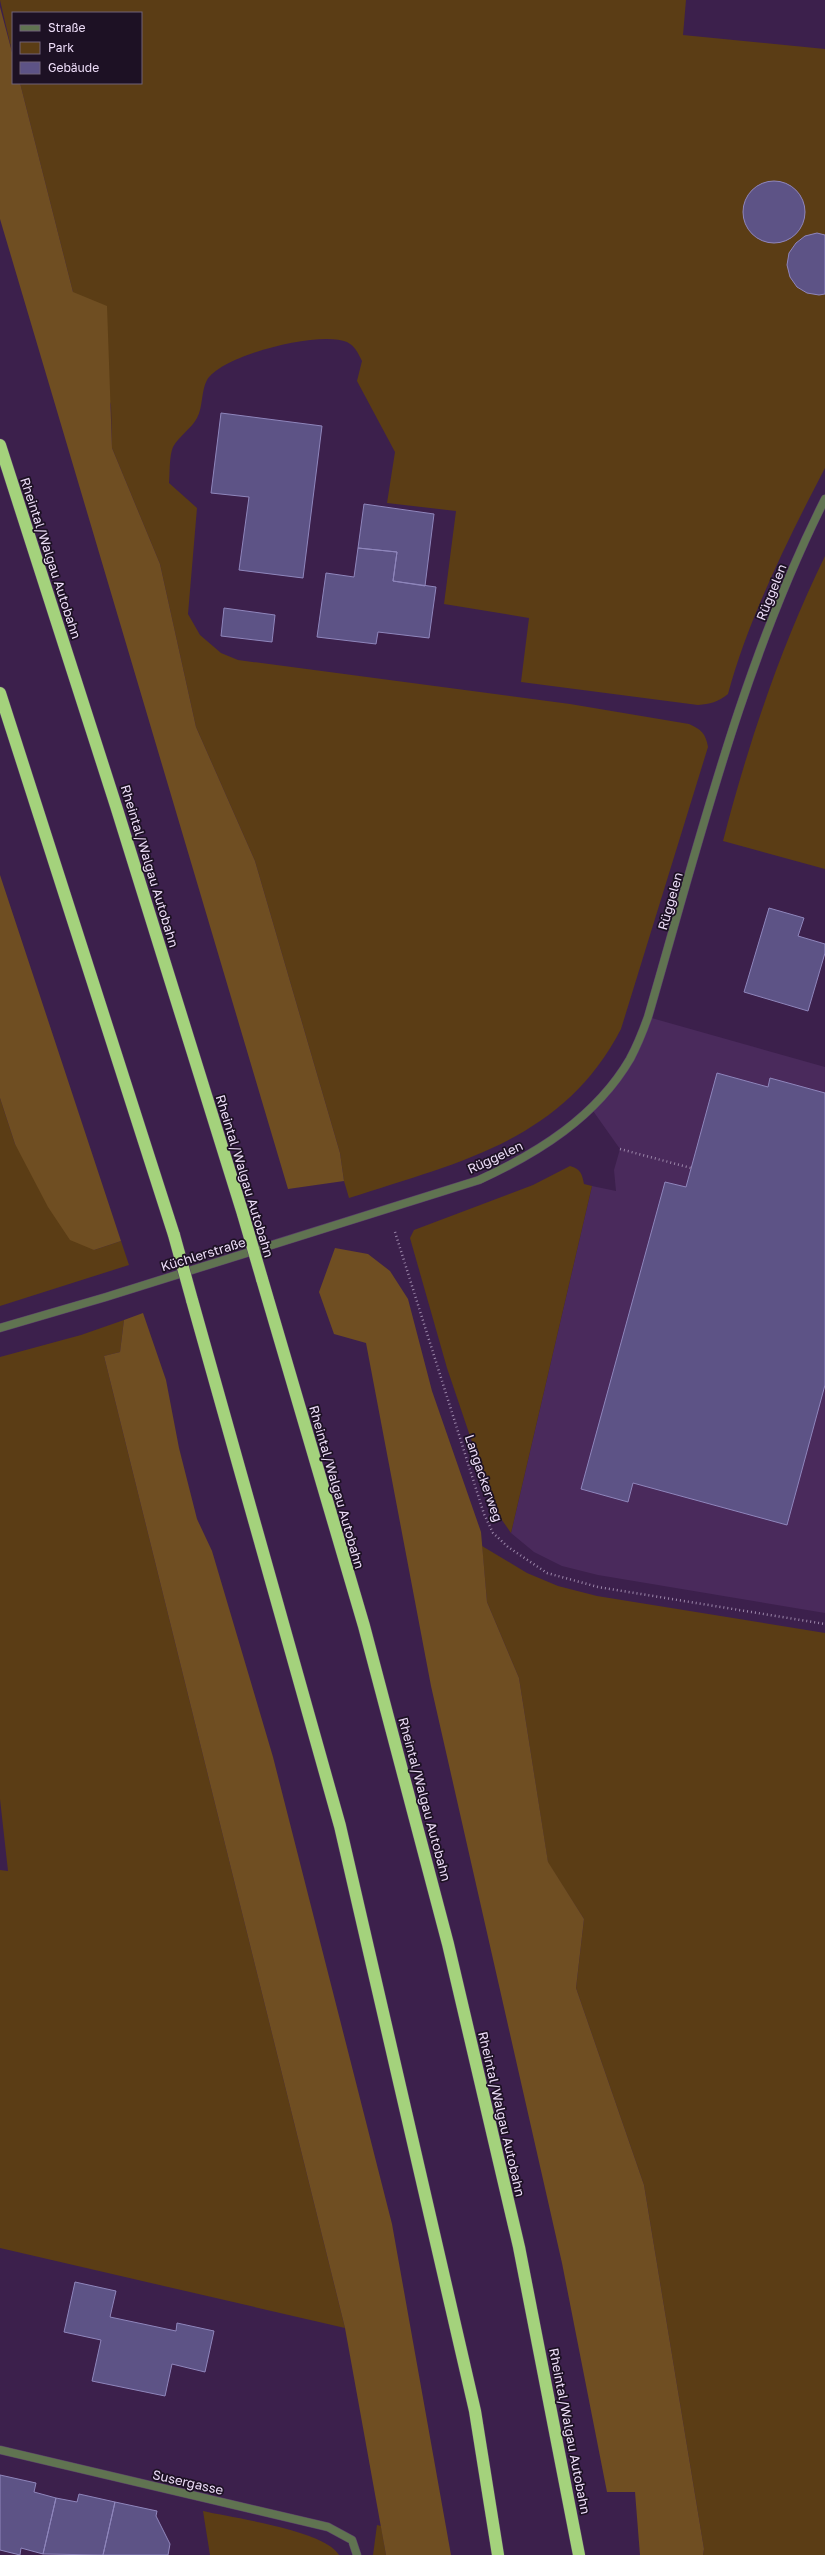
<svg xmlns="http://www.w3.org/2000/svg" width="825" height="2555" font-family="'Golos Text',sans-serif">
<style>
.built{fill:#4a2a5c}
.green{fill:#5b3d15}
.forest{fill:#6f4e22}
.building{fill:#5d5386;stroke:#8f86bc}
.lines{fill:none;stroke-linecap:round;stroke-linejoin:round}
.street-casing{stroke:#583e68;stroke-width:9}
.highway-casing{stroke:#583e68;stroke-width:13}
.path{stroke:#9c87aa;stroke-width:2.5;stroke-dasharray:1 3;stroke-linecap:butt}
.street{stroke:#607351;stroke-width:8}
.highway{stroke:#a4d27c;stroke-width:12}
.highway-bridge-casing{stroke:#583e68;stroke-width:13;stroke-linecap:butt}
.highway-bridge{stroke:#a4d27c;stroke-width:12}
.labels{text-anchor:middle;stroke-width:3.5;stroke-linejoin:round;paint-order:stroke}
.street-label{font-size:13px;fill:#edddf8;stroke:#1d1124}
</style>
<rect width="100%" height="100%" fill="#3c204c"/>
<path class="built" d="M648 1017 825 1067V1613L598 1575 562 1566 534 1552 511 1533 592 1186 616 1191 614 1170 620 1149 591 1108 613 1082Z"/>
<path class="green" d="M0 0H686L683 35 825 49V468C789 537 748 619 728 694 718 702 710 704 698 705L521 682 529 618 444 604 456 511 387 503 395 452 357 381 362 361C358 353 355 346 347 342 320 330 222 355 207 380 201 391 203 407 197 418 191 429 179 436 173 447 169 456 170 473 169 483L197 508 188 614 200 635 221 653 238 660 570 704 689 724C701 729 706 734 708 747L621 1029C563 1141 459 1162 349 1198L344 1181 340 1153 255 861 196 727 160 564 112 448 111 405 73 292 20 83H141V13H13V56Z
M825 556V869L723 841C748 744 781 646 825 556Z
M0 1098 15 1144 94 1250 121 1241 129 1265 0 1306Z
M570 1166C581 1169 582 1174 584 1184L592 1186 511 1533 495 1510 447 1368 410 1238 414 1230 533 1185Z
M124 1320 120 1352 104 1356 345 2328 0 2248V1870L8 1871 0 1799V1357L81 1335Z
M482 1546 527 1573 558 1586 597 1596 825 1633V2555H703L704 2549 644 2185 576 1988 584 1919 548 1863 519 1678 487 1602Z
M203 2511C233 2518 324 2530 339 2555H210Z
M377 2525 381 2526 386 2555H373Z"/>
<path class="forest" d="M0 7 13 56V83H20L73 292 107 306 112 448 160 564 196 727 255 861 340 1153 344 1181 288 1189 0 219Z
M0 875 121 1241 94 1250 70 1240 48 1207 15 1144 0 1098Z
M335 1248 368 1254 390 1271 408 1299 432 1391 481 1532 487 1602 519 1678 548 1862 584 1919 576 1988 644 2185 704 2549 703 2555H640L635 2492H607L562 2263 431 1686 366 1343 334 1334 319 1292Z
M143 1313 166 1380 179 1448 197 1519 212 1551 273 1757 392 2224 451 2555H386L345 2328 104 1356 120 1352 124 1320Z"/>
<path class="building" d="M743 212a31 31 0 1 1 62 0a31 31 0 1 1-62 0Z
M817 233 825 235V294L819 295 807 293 797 287 790 277 787 265 789 253 796 243 805 236Z
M221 413 322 426 303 578 239 570 249 497 211 493Z
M364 504 434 514 425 586 393 581 397 552 358 548Z
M358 548 397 552 393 581 436 587 429 638 378 632 376 644 317 637 326 573 354 577Z
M224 608 275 615 272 642 221 636Z
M769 908 804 918 798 936 825 944V953L808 1011 744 992Z
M717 1073 768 1087 770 1078 825 1093V1385L787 1525 633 1483 628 1502 581 1489 665 1182 686 1187Z
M75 2282 116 2291 110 2317 176 2331 177 2323 214 2331 205 2372 172 2364 165 2396 92 2381 101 2340 64 2332Z
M0 2475 36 2483 34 2492 56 2498 43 2554 21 2548 20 2555 0 2550Z
M79 2494 115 2502 103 2555 43 2554 56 2498 77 2502Z
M115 2502 157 2511 156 2516 170 2544 168 2555H103Z"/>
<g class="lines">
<defs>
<path id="street" d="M0 1328 106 1297 479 1180C538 1153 596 1117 630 1059 637 1046 643 1031 648 1017 699 842 743 662 825 499
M0 2450 328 2527 352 2540 357 2555"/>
<path id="highway" d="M0 445 116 806 243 1214
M0 693 174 1235
M262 1279 364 1626 448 1944 519 2247 579 2555
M192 1300 340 1826 475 2411 498 2555"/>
</defs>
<use href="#street" class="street-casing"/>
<use href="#highway" class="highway-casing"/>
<path class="path" d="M620 1149 691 1168
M395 1232 484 1514 493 1533 508 1547 547 1573 598 1587 825 1624"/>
<use href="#street" class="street"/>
<use href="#highway" class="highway"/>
<defs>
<path id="highway-bridge" d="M243 1214 262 1279
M174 1235 192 1300"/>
</defs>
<use href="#highway-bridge" class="highway-bridge-casing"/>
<use href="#highway-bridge" class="highway-bridge"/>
</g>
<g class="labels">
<g class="street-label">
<text transform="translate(51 558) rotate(72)" y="5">Rheintal/Walgau Autobahn</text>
<text transform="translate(771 592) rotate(-68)" y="5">Rüggelen</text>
<text transform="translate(150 866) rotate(73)" y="5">Rheintal/Walgau Autobahn</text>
<text transform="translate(670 901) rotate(-74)" y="5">Rüggelen</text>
<text transform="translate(495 1157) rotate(-25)" y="5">Rüggelen</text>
<text transform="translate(245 1176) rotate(73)" y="5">Rheintal/Walgau Autobahn</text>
<text transform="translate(203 1254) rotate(-17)" y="5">Küchlerstraße</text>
<text transform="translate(484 1478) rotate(71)" y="5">Langackerweg</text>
<text transform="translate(337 1487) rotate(74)" y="5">Rheintal/Walgau Autobahn</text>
<text transform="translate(425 1799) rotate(75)" y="5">Rheintal/Walgau Autobahn</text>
<text transform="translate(502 2114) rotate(77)" y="5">Rheintal/Walgau Autobahn</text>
<text transform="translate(570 2431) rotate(79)" y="5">Rheintal/Walgau Autobahn</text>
<text transform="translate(188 2482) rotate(13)" y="5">Susergasse</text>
</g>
</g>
<rect x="12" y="12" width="130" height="72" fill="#1d1124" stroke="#706379"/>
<rect x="20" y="25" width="20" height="6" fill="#607351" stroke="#706379"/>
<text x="48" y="32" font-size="12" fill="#edddf8">Straße</text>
<rect x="20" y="42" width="20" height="12" fill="#5b3d15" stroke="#706379"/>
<text x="48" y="52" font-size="12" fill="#edddf8">Park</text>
<rect x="20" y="62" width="20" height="12" fill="#5d5386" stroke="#706379"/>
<text x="48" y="72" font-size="12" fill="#edddf8">Gebäude</text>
</svg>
